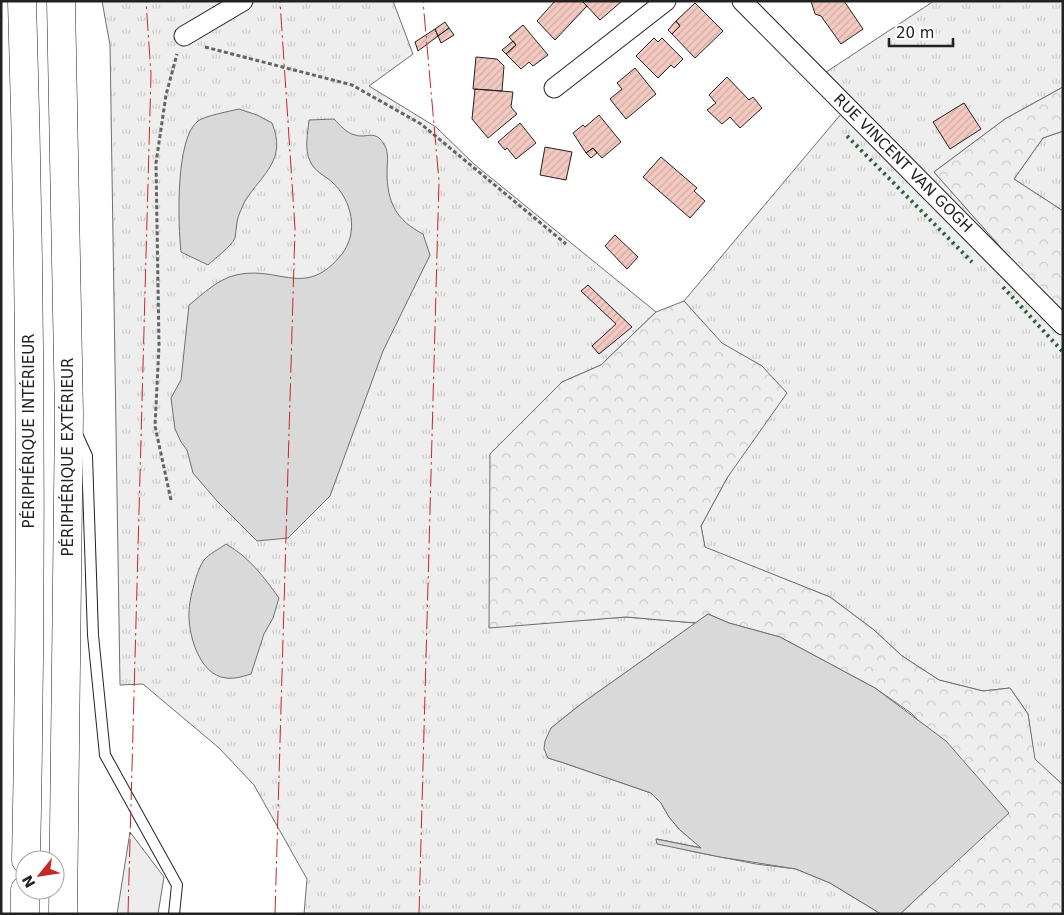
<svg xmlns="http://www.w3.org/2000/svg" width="1064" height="915" font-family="'DejaVu Sans',sans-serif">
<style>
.grass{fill:url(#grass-tufts);stroke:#6f6f6f}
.forest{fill:url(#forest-crowns);stroke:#6f6f6f}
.parking{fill:#ededed;stroke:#6f6f6f}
.water{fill:#d9d9d9;stroke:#6f6f6f}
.building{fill:url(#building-hatch);stroke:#222}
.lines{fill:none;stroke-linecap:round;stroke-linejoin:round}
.lane-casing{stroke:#222;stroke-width:12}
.street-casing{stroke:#222;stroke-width:21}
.highway-casing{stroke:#222;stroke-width:29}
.path{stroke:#646464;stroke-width:3;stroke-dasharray:4 2.5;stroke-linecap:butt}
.lane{stroke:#fff;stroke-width:10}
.street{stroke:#fff;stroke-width:19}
.highway{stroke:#fff;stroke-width:28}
.hedge{stroke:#2f5e38;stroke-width:4;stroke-dasharray:2.5 4;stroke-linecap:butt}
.power{stroke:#c62828;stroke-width:1;stroke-dasharray:18 4 2.5 4;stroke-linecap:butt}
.labels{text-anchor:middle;stroke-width:4;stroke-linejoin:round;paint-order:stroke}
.street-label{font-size:15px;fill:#222;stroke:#fff}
</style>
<defs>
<pattern id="grass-tufts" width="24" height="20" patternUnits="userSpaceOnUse" patternTransform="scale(1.25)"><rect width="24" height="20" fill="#eee"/><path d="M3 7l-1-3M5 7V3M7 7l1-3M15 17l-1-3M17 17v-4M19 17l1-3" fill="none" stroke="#ccc"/></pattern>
<pattern id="forest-crowns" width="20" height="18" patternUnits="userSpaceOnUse" patternTransform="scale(1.25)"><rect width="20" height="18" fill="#eee"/><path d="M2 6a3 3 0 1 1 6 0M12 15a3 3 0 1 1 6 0" fill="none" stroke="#ccc"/></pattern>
<pattern id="building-hatch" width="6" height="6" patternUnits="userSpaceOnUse" patternTransform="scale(1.25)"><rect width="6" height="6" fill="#f3c9c0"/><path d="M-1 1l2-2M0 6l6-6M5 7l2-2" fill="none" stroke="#d0aca5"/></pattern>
</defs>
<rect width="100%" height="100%" fill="#fff"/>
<path class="grass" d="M102 1H393L413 54 369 86 436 127 474 164 656 312 601 365 562 382 489 627 626 617 696 623 581 704 551 728 548 758 564 763 651 793 661 803 669 817 680 830 702 848 657 839 674 847 695 852 756 864 796 869 830 883 881 914H304L307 879 254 785 219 748 143 684 120 685 110 45Z
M934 1H1063V87L1005 119 934 172 1003 250 1063 313V785L1034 759 1028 714 1010 688 983 691 939 680 902 656 874 630 830 597 705 548 701 526 727 478 762 366 722 344 684 301 841 114 811 82Z
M1063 131V211L1014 179 1043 138Z"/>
<path class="forest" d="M1063 87V131L1043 138 1014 179 1063 211V313L1003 250 934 172 1005 119Z
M684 301 722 343 762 366 787 393 727 478 701 526 705 547 830 597 874 630 902 656 939 680 983 691 1010 688 1028 714 1035 759 1063 785V914H900L1008 812 911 713 875 688 780 637 729 623 708 614 696 623 626 617 489 628 490 454 562 382 601 365 656 312Z"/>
<path class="parking" d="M130 832 164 877 158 914H117Z"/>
<path class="water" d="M239 109 257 115 272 123C287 160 263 173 245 201 242 208 238 215 237 222 236 227 236 233 235 238 230 248 216 257 208 265L181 252C178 225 175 138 198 121 204 116 231 111 239 109Z
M334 119C340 125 346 133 355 135 368 139 375 128 385 146 389 153 387 163 387 172 387 202 396 220 423 234L430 255 383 351 330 496 288 538 257 541 217 501 193 473 187 450 181 442 175 429 171 398 181 380 189 305C203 294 218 279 236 275 280 265 305 300 342 254 359 232 352 200 332 182 324 175 315 172 310 161 304 149 308 133 309 120Z
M226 544C249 557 264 577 279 598L273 618 264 634 251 674C241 677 232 680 221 677 198 670 188 633 189 612 189 600 197 569 204 560 209 554 219 549 226 544Z
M708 614 729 623 780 637 875 688 946 741 1009 813 900 914H881L830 883 796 869 720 857 657 844 656 839 701 848 680 830 669 817 661 803 651 793 564 763 548 758 544 749 545 741 551 728 581 704Z"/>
<path class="building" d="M555 1H582L587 6 555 40 537 21Z
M582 1H622L600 20Z
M811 1H844L863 29 841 44 821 16 815 14Z
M695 3 723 31 695 58 672 34 680 26 676 21Z
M676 21 680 26 672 34 668 30Z
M445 22 449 28 438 36 435 29Z
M523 25 548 55 533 66 529 62 521 69 506 54 516 45 509 37Z
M449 28 454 35 441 43 438 36Z
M435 29 438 36 418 51 415 42Z
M654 38 658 42 662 38 683 59 674 68 671 65 658 78 636 56Z
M513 41 516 45 506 54 502 50Z
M476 57 497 59 504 66 502 91 473 89Z
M635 68 656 94 626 119 610 99 622 89 617 83Z
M727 77 749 100 753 97 762 108 740 128 730 117 722 124 707 110 716 103 709 95Z
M475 89 513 92 511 107 517 114 488 138 472 119Z
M964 103 981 129 950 149 933 122Z
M599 115 621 142 602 158 593 148 586 153 573 133 583 125 585 127Z
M520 123 536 143 516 159 507 148 505 150 498 142Z
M545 147 572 152 566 180 540 175Z
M593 148 597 153 591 158 586 153Z
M661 157 697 188 694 191 705 201 690 218 643 177Z
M615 235 638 257 627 269 605 246Z
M588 285 632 327 599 354 592 346 616 324 581 291Z"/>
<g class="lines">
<defs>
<path id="lane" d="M77 434 87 456 93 635 105 755 177 885 174 914"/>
<path id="street" d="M742 1 1063 325
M184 36 243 1
M554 88 666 1"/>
<path id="highway" d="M22 1C31 287 32 574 26 860
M61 1 69 414 63 914
M25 914V890"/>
</defs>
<use href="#lane" class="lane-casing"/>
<use href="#street" class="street-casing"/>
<use href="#highway" class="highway-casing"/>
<path class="path" d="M205 47 352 85 421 124 566 244
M171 500 155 426 159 346 156 163 166 95 177 54"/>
<use href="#lane" class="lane"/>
<use href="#street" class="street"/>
<use href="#highway" class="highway"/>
<path class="hedge" d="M847 136 972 262
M1003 287 1063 352"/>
<path class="power" d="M128 914 151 74 146 1
M275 914 295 228 280 1
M419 914 439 181 423 1"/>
</g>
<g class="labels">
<g class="street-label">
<text transform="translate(903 163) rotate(45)" y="5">RUE VINCENT VAN GOGH</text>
<text transform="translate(29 431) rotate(-90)" y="5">PÉRIPHÉRIQUE INTÉRIEUR</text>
<text transform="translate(68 457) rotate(-90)" y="5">PÉRIPHÉRIQUE EXTÉRIEUR</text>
</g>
</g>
<rect width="1064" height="915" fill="none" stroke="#222222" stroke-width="5"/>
<g transform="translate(40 875) rotate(240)"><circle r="24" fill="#ffffff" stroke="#a7a7a7"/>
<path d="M0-4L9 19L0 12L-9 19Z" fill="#c62828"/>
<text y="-8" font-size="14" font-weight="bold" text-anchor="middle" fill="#222222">N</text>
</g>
<path d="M889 38v8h64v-8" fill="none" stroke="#222222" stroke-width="2.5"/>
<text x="896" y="38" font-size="15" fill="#222222" stroke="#ffffff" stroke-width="4" paint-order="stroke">20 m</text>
</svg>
